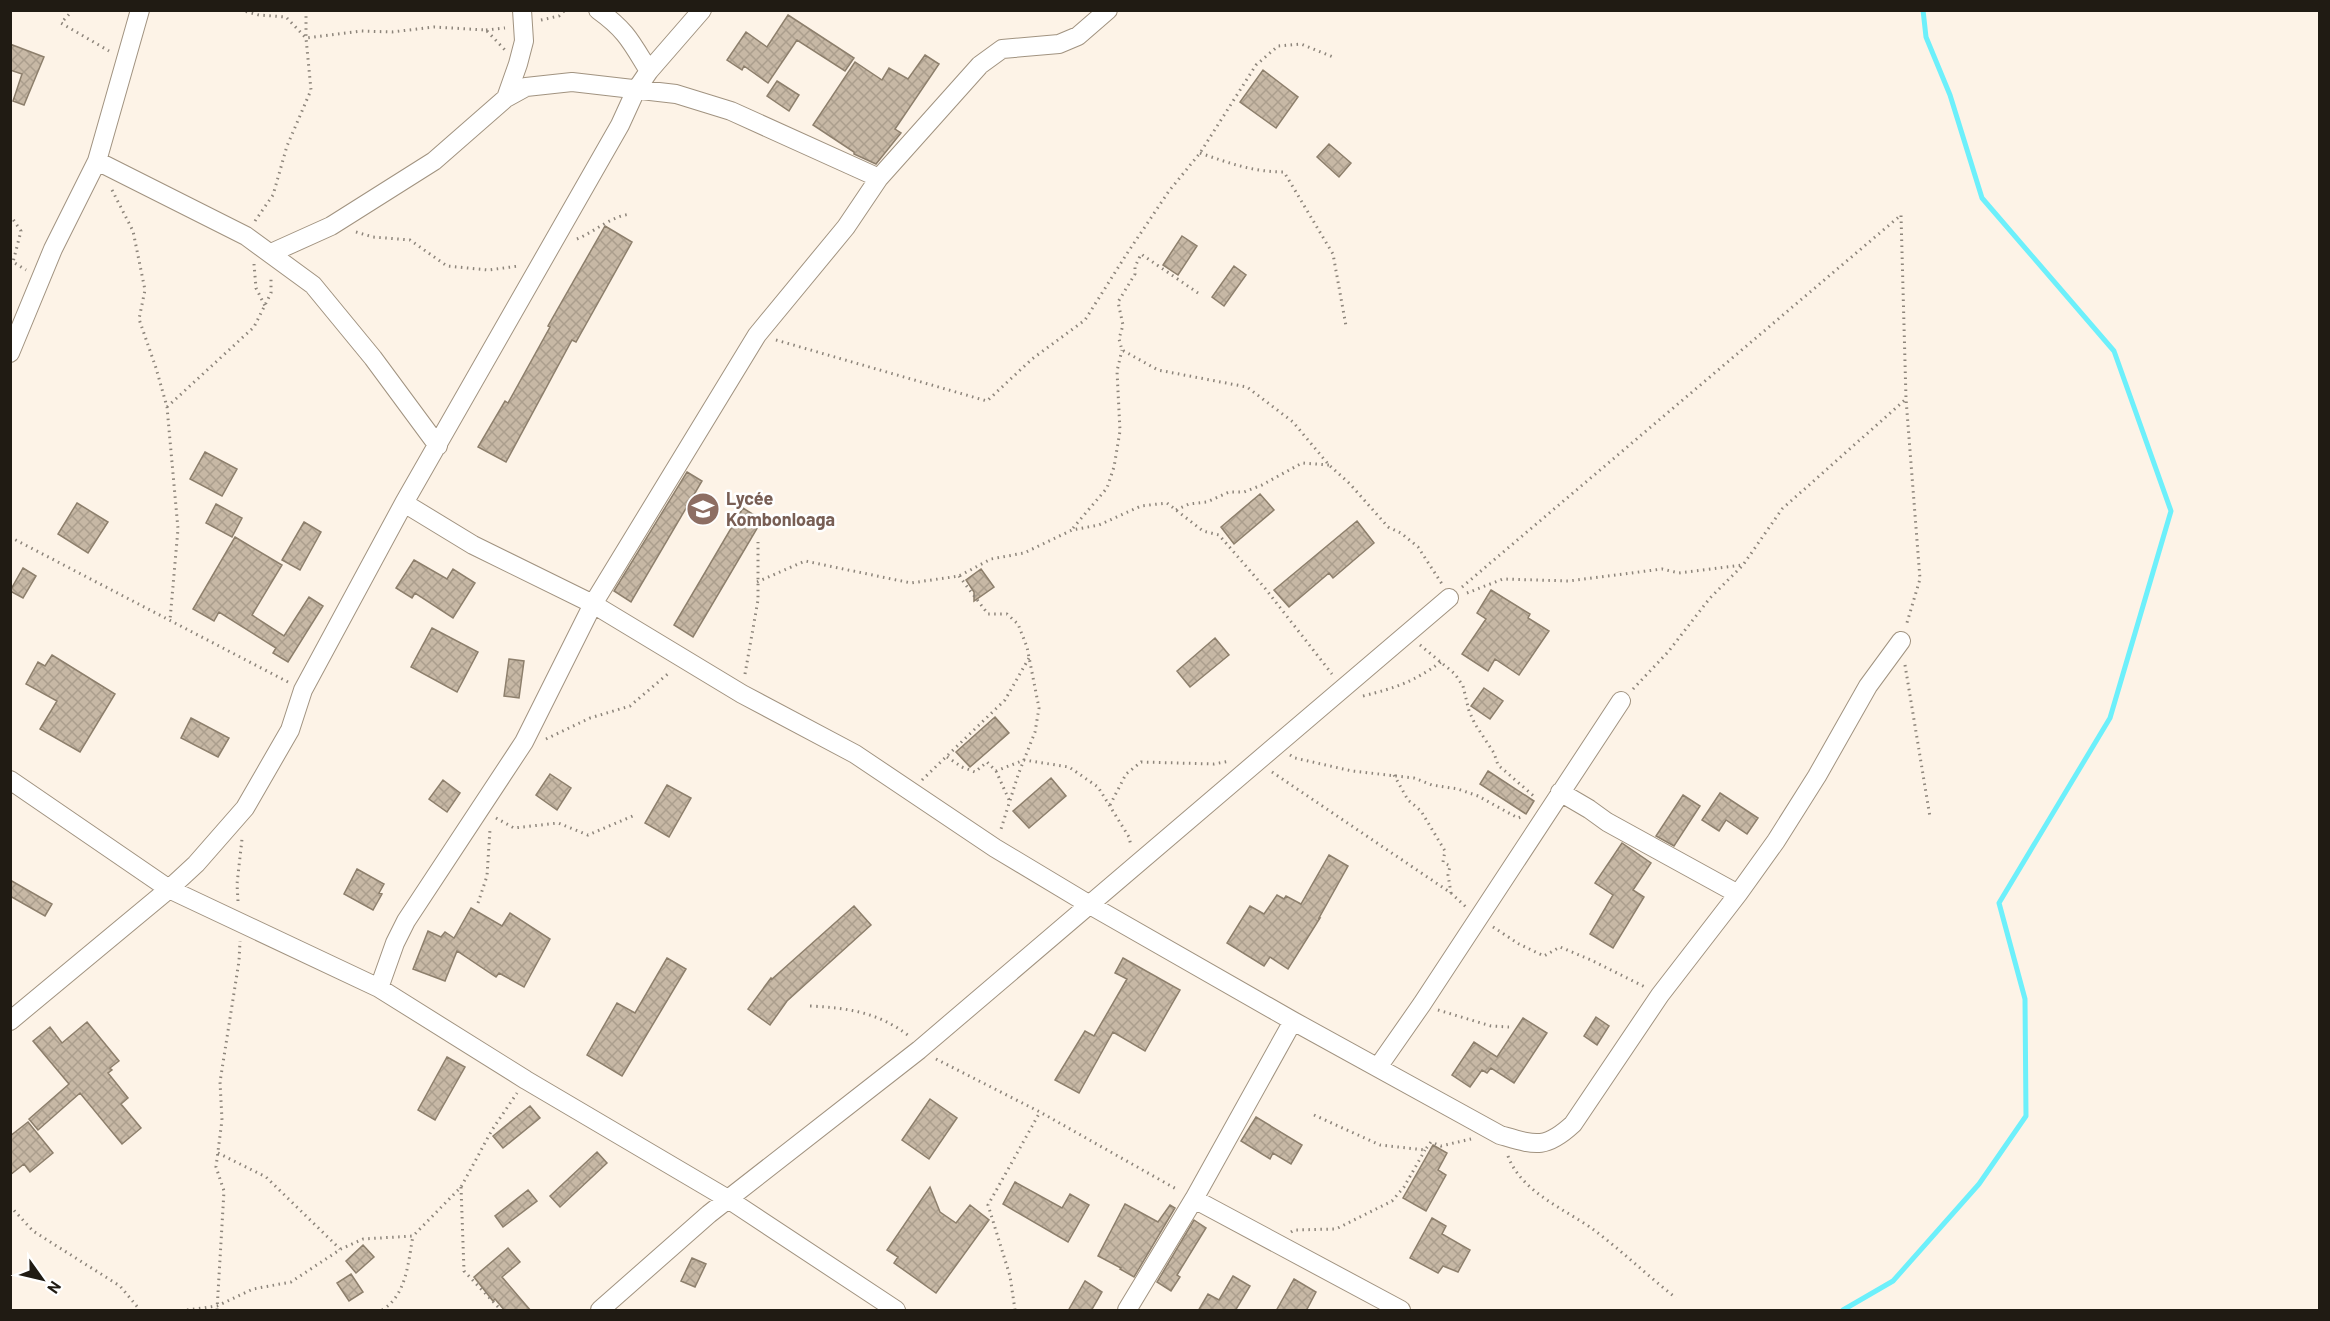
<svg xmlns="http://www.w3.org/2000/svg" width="2330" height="1321" font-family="Barlow,sans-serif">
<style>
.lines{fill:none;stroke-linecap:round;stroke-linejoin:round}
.stream{stroke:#6df0fb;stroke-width:5}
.building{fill:url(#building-cross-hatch);stroke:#8d7f6c;stroke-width:1.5}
.minor-casing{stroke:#a19380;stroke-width:20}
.path{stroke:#8d857b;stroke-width:3;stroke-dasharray:1.5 4.5;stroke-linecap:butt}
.minor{stroke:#fff;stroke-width:18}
.labels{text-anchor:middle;stroke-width:5;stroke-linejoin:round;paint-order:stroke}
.education-label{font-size:18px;font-weight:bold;fill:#785e54;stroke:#fff;text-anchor:start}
</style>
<defs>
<pattern id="building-cross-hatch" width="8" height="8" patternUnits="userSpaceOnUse" patternTransform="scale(1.5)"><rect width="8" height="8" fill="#c7b8a5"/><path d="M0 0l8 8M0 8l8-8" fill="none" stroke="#ab9e8d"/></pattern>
</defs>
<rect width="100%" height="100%" fill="#fdf3e7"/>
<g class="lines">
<path class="stream" d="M1843 1310 1893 1281 1979 1184 2026 1116 2025 999 1999 903 2110 718 2171 511 2114 351 1982 198 1950 95 1926 37 1923 10"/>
</g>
<path class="building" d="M788 15 854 58 845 71 797 40 768 83 744 66 742 70 727 60 746 32 767 47Z
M10 44 44 57 24 105 13 101 22 74 10 70Z
M925 55 939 64 895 129 901 133 876 164 854 154V152L813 125 855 62 882 80 889 68 908 79Z
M1263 70 1298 97 1276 128 1240 102Z
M777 81 799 95 789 111 767 96Z
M1329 144 1351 163 1339 177 1317 157Z
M605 226 632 242 576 342 572 340 506 462 478 447 505 401 508 403 550 327 548 326Z
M1182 236 1197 246 1178 275 1163 265Z
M1234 266 1246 275 1224 306 1212 297Z
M205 452 237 469 222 496 190 479Z
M687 472 702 481 631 602 614 591Z
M1260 494 1274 510 1234 544 1221 527Z
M77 503 108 522 88 553 58 534Z
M216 504 242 518 232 537 206 523Z
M743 508 762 520 693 637 674 625Z
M1357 521 1374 543 1333 578 1329 573 1289 607 1274 590Z
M304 522 321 532 300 570 282 560Z
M235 537 282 565 252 615 284 636 309 597 323 606 288 662 273 653 276 648 219 612 214 621 193 609Z
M414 560 447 579 453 569 475 583 453 618 415 593 412 598 396 588Z
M23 568 36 576 23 598 10 591Z
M981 569 994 587 974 601V592L966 580Z
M1491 590 1530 614 1528 618 1549 631 1519 675 1495 659 1488 671 1462 654 1486 619 1477 613Z
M432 628 478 652 457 692 411 667Z
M1215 638 1229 655 1190 687 1177 671Z
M52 655 115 694 80 752 40 729 57 701 26 684 38 662 45 666Z
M509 659 524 661 519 698 504 696Z
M1484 688 1503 701 1490 719 1471 706Z
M995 717 1009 733 970 767 956 752Z
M191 718 229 738 218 757 181 738Z
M1488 771 1534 801 1526 814 1480 784Z
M550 774 571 788 557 810 536 795Z
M1051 778 1066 796 1029 828 1013 811Z
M443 780 460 793 447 812 429 799Z
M667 785 691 798 669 837 645 823Z
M1720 793 1758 818 1747 834 1726 820 1719 831 1702 820Z
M1683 795 1700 806 1674 846 1656 836Z
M1622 843 1651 863 1633 890 1644 897 1613 948 1590 934 1613 895 1595 883Z
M1329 855 1348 866 1319 918H1320L1288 969 1270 957 1264 966 1227 943 1250 906 1264 914 1277 895 1284 899 1286 896 1301 904Z
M357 869 384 884 379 893 382 894 373 910 344 894Z
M10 880 52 904 45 916 10 896Z
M854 906 871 925 787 1001 770 1025 748 1009 771 978 772 979Z
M471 908 502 926 510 913 550 939 524 987 499 973 496 977 457 951 445 981 413 969 428 931 441 937 445 932 454 938Z
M667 958 686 969 622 1076 587 1055 617 1003 635 1013Z
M1123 958 1180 990 1145 1051 1113 1032 1079 1093 1055 1080 1085 1031 1094 1036 1127 979 1115 973Z
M1596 1017 1609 1026 1597 1045 1584 1036Z
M1523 1018 1547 1033 1514 1083 1491 1068 1487 1073 1482 1070 1470 1087 1452 1075 1474 1042 1497 1057Z
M87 1022 119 1061 110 1068 112 1070 108 1073 128 1098 121 1104 141 1128 122 1144 80 1093 38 1130 29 1119 69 1084 33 1041 50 1027 62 1043Z
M447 1057 465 1067 435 1120 418 1110Z
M930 1099 957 1118 929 1159 902 1140Z
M530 1106 540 1118 503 1148 493 1136Z
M1256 1117 1302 1145 1291 1164 1273 1153 1270 1159 1241 1141Z
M28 1122 53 1153 30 1172 24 1164 10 1175V1136Z
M1433 1145 1447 1153 1438 1170 1446 1175 1426 1211 1403 1198Z
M597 1152 607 1163 560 1207 550 1196Z
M1015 1182 1062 1208 1070 1194 1089 1205 1068 1242 1003 1204Z
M930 1187 940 1212 956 1223 970 1205 989 1220 936 1293 894 1263 898 1257 887 1250Z
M528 1190 537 1201 503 1227 495 1216Z
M1125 1204 1158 1222 1170 1205 1175 1208 1134 1277 1120 1269 1121 1268 1098 1256Z
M1432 1218 1446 1226 1442 1234 1470 1250 1458 1272 1443 1266 1438 1273 1410 1258Z
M1194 1220 1206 1228 1177 1275 1180 1277 1171 1291 1157 1282Z
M363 1245 374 1257 356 1273 346 1261Z
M508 1248 520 1262 502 1277 531 1311H505L495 1299 493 1301 474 1277Z
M692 1258 706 1264 695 1287 681 1281Z
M351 1274 363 1292 349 1301 337 1283Z
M1233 1276 1250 1286 1235 1311H1198L1208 1294 1219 1300Z
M1294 1279 1316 1292 1306 1311H1276Z
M1085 1281 1102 1292 1091 1311H1068Z"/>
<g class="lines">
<defs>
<path id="minor" d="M140 10 97 161 246 236 313 285 373 358 438 446
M598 10C627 31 631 42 649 71
M506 98 518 64 524 41 522 10
M271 253 331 226 434 161 506 98 526 87 572 82 676 94 731 111 879 178
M10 353 53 249 97 161
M404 503 473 545 593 604 742 694 855 754 995 848 1090 905 1293 1021 1500 1135C1535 1145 1545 1150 1573 1124L1660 995 1738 894 1776 841 1817 776 1868 686 1901 641
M10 780 169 889 379 988
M1560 792 1589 809 1607 822 1738 894
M10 1021 169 889 196 864 245 808 290 730 303 690 404 503 620 125 636 90 649 71 702 10
M1378 1067 1422 1004 1621 701
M1194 1199 1401 1310
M600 1310 709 1214 919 1050 1449 598
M896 1310 728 1199 526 1080 379 988 395 943 406 921 524 742 593 604 757 335 846 227 879 178 980 65 1002 49 1059 44 1078 36 1108 10
M1127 1310 1194 1199 1293 1021"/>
</defs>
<use href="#minor" class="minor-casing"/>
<path class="path" d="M73 10 61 23 109 51
M240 10 259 15 286 17 306 38 361 31 392 32 434 27 486 30 505 50
M541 20 559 16 565 10
M486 30 505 28
M1200 153C1229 163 1253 172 1284 172L1333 254 1346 326
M112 190 133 231 145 290 139 319 156 368 167 407 178 529 170 620
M10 215 21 231 13 262 26 270
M255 221 273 195 287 146 311 90 306 38V10
M356 232 373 237 410 240 447 266 488 270 519 266
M577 239C596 231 611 216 631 214
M254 264 256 288 265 306
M1198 293 1141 254 1135 267V274L1118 302 1123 325 1119 339 1122 350 1158 370 1247 387 1293 422 1329 465 1350 484 1388 527 1401 533 1418 547 1442 584
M776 340 987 401 1032 359 1085 320 1126 255 1169 191 1200 153 1256 65 1278 46 1301 44 1333 57
M167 407 254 327 271 293V276
M1176 510 1189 504 1207 502 1229 492H1244L1262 485 1302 463 1329 465
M1073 528 1107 488 1114 467 1120 431 1117 371 1122 350
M10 537 288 682
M959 576 988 614H1007L1018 624 1027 647 1039 708 1035 732 1018 775 1001 829
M757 582 805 561 911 583 959 576 991 559 1024 553 1072 530 1099 525 1141 506 1167 503 1203 531 1219 535 1264 587 1332 674
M1462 587 1901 215 1906 399 1920 579 1906 626
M1467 593 1503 579 1569 581 1662 569 1679 573 1743 565
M1420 645 1455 674 1463 686 1469 711 1475 724 1494 753 1498 765 1536 798
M1905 665 1930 817
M745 674 758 600V542
M1633 689 1668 652 1710 598 1743 565 1782 509 1906 399
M1363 696C1398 687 1411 683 1441 662
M546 739 590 718 630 706 670 672
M1290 755 1295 758 1352 771 1414 778 1432 785 1458 789 1478 796 1518 818 1524 816
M947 757 962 767 975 772 987 762 996 771 1024 760 1069 767 1098 787 1129 837 1131 846
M996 771 1010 802
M1272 772 1451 893 1466 907
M1394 775 1408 800 1421 811 1445 851 1443 862 1450 866 1448 875 1451 893
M922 780 1005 700 1029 658
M1110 805 1126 774 1141 762 1214 764 1230 761
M496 818 514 828 558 823 588 835 635 815
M238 901 237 884 242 839
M478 903 487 876 490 829
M1493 927 1519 944 1544 956 1560 947 1591 960 1645 987
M810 1006C848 1008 878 1012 909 1036
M1438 1010 1491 1026 1509 1027
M936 1059 1040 1112 1178 1190
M1314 1115 1380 1145 1425 1150 1431 1142 1441 1146 1471 1139
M218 1153 266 1177 340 1249
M1508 1156C1521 1192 1565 1209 1594 1230 1622 1251 1648 1276 1676 1298
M461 1187 464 1271 501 1310
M10 1206 33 1231 120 1286 140 1310
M1291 1232 1294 1230 1336 1229 1392 1201 1404 1187 1425 1150
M187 1310 217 1306 253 1289 291 1282 341 1249 363 1239 413 1236 461 1187 492 1130 517 1093
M217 1310 224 1191 216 1167 222 1120 220 1082 239 961 240 941
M382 1310C407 1295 408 1262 413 1236
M1015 1310 1010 1276 988 1205 1040 1112"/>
<use href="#minor" class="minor"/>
</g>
<defs>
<symbol id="school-disc" viewBox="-11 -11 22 22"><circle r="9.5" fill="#8d6e63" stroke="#fff"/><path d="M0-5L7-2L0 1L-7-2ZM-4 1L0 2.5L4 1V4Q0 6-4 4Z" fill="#fff"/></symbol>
</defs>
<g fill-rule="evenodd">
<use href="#school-disc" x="684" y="490" width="38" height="38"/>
</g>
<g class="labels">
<g class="education-label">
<text x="726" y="505">Lycée<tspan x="726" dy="21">Kombonloaga</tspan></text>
</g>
</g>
<rect width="2330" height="1321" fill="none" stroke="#201b13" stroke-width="24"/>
<g transform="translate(42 1279) rotate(124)" stroke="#ffffff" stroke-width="4.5" paint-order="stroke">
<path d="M0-4.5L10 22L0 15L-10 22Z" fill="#201b13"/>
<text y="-9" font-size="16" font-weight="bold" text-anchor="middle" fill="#201b13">N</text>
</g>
</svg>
